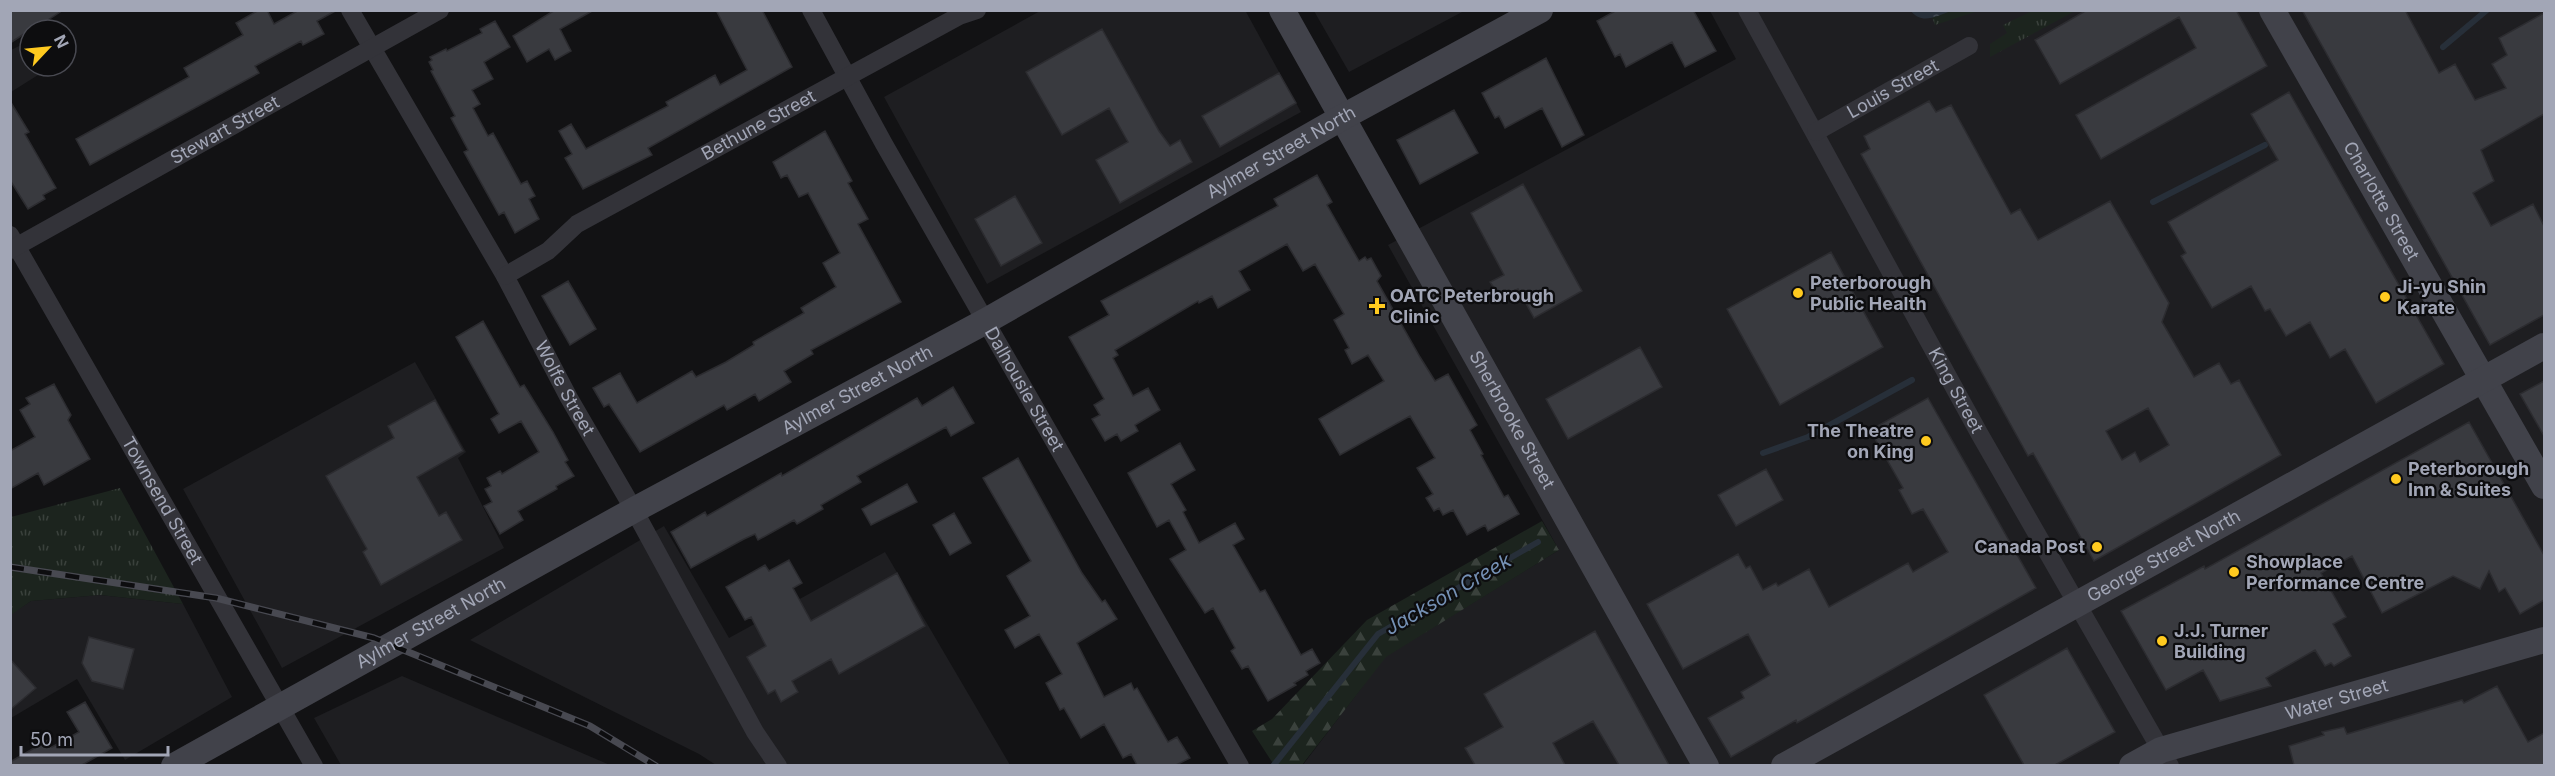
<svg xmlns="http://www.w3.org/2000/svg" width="2555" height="776" font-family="Inter,sans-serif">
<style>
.built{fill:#1e1e21}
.grass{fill:url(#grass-tufts)}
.forest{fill:url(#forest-firs)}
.water{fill:url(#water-ripples)}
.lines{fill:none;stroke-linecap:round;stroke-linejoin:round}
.stream{stroke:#272f39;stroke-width:6}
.building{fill:#393a3f;stroke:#2c2c30;stroke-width:1.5;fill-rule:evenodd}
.street{stroke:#333339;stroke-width:18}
.secondary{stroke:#41424a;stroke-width:26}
.rail-casing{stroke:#484951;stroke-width:7}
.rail{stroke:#0d0d0f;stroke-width:4.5;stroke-dasharray:14;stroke-linecap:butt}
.poi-dot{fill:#ffca1f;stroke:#0d0d0f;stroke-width:2}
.labels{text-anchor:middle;stroke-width:4.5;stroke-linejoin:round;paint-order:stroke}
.street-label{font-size:18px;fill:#a2a6b6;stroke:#0d0d0f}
.poi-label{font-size:18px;font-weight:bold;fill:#a2a6b6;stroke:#0d0d0f;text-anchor:start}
.water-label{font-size:20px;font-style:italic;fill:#7591b5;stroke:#0d0d0f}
</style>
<defs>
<pattern id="grass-tufts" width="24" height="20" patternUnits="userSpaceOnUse" patternTransform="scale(1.5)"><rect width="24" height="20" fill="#1c241e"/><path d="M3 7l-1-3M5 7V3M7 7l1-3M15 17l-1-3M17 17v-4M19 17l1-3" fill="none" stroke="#3a413c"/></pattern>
<pattern id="forest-firs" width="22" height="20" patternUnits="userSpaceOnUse" patternTransform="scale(1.5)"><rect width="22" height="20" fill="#1c241e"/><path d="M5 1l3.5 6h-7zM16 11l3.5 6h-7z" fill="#3a413c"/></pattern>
<pattern id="water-ripples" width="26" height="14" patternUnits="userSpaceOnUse" patternTransform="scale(1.5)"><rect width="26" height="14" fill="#272f39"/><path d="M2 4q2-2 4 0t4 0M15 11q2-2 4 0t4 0" fill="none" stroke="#434a53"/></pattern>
</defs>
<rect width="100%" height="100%" fill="#121214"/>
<path class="built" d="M1245 10 1301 112 987 284 884 97 1040 11Z
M1314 11H1464L1349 72Z
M1710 11H2544V765L1302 766 1385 657 1559 550 1388 245 1736 59Z
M29 41 30 66H44L46 70 11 92V50Z
M415 362 466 452 458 458 504 548 282 668 183 489Z
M664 526 729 638 885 552 1010 765H716L699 754 470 640Z
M100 595 183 604 232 697 125 760 77 679 11 718 10 615 31 601Z
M402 676 610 765H341L314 718Z"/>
<path class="grass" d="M1951 11H1978L1935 25 1932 17Z
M2032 11H2075L1990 57V44L2007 33 2003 25Z
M120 488 183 604 100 595 31 601 11 615V517Z"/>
<path class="forest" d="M1542 521 1559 550 1386 657 1302 765H1274L1252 731 1272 719 1367 620Z"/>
<path class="water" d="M1911 11H1951C1936 16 1922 25 1911 11Z"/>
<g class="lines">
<path class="stream" d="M2443 47 2487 10
M2153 202 2265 145
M1763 453 1808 437 1912 380
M1273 766 1378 634 1538 542"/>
</g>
<path class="building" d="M10 10H63L45 22 50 30H30L10 43Z
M259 10H267L274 24 299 10H337L317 21 324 34 303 45 301 41 255 66 259 73 90 165 76 139 189 77 184 68 243 35 236 23Z
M555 10H594L560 29 571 51 555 60 549 49 527 62 513 36Z
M716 10H762L792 67 648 148 652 155 583 189 565 158 572 154 559 131 571 124 586 149 668 106 666 102 715 75 720 85 747 70Z
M1617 10H1693L1716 51 1685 67 1672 42 1626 67 1620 54 1615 57 1597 21Z
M2087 10H2236L2267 66 2101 159 2076 115 2196 48 2179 17 2060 84 2035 40Z
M2302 10H2405L2439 73 2455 64 2475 100 2506 88 2492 64 2507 55 2499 38 2544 13V114L2481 150 2494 181 2473 193 2491 226 2533 204 2544 226V315L2490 345Z
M495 21 510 47 484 62 493 79 472 90 480 104 473 108 488 136 493 133 521 184 527 181 535 196 529 199 539 219 515 233 504 212 499 215 464 152 468 150 451 118 455 116 431 71 433 70 429 62 432 60 430 57 446 49 447 51 482 33 480 29Z
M1102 29 1159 131 1170 146 1180 140 1192 162 1120 203 1096 160 1128 142 1109 108 1062 135 1026 72Z
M1546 58 1584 135 1562 147 1542 108 1505 128 1499 116 1495 118 1482 93Z
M1279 73 1296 103 1220 147 1202 116Z
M2289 92 2444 364 2376 403 2345 349 2330 358 2310 322 2286 336 2270 309 2265 311 2251 286 2212 308 2181 256 2186 253 2168 222 2278 160 2251 114Z
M10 101 29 132 25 134 56 188 43 195 45 199 28 209 10 180Z
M1929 101 1936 112 1951 105 2011 214 2020 209 2038 240 2110 201 2169 303 2162 322 2194 377 2219 363 2231 384 2239 380 2281 455 2094 561 2033 453 2028 456 1861 154 1870 149 1864 136ZM2148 408 2169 445 2140 462 2135 452 2122 460 2106 431Z
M1454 110 1478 153 1420 184 1397 140Z
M825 131 852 181 848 183 868 219 858 224 901 302 811 350 813 354 784 371 791 382 781 388 759 401 755 394 727 410 724 405 640 452 609 404 604 407 593 388 620 373 637 403 692 371 696 377 726 362 754 345 753 342 804 313 801 308 836 287 823 263 840 253 808 193 799 197 787 175 781 178 773 162Z
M1317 175 1332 202 1327 205 1359 261 1365 257 1367 260 1371 258 1381 276 1377 281 1420 357 1435 381 1448 374 1477 425 1470 430 1483 454 1481 455 1504 497 1508 495 1519 514 1488 531 1485 525 1467 535 1453 510 1443 515 1439 508 1434 511 1426 498 1433 494 1417 468 1435 458 1410 416 1340 455 1319 419 1384 381 1368 355 1352 364 1345 350 1349 348 1334 320 1344 314 1315 264 1303 271 1287 244 1239 271 1250 290 1218 308 1212 296 1199 303 1198 301 1115 350 1118 355 1113 358 1133 396 1148 388 1160 410 1135 425 1138 431 1121 441 1117 434 1105 441 1092 419 1100 415 1094 405 1104 399 1069 337 1109 315 1101 301 1278 206 1274 199Z
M1523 184 1582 291 1534 318 1518 289 1503 296 1498 294 1490 282 1504 275 1471 213Z
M1015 196 1042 243 1001 266 975 219Z
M1831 252 1883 347 1780 405 1727 309Z
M568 281 596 329 570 345 542 296Z
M483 321 520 387 524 385 553 432 568 460 565 462 574 476 556 486 557 489 518 511 523 520 500 534 484 506 492 502 485 489 491 486 487 478 500 471 502 474 539 452 521 421 499 433 491 419 499 414 456 337Z
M1640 347 1662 387 1568 439 1546 399Z
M2544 381V436L2520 394Z
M54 384 71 415 68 420 90 459 44 485 38 473 10 489V451L35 437 20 410 30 404 26 398Z
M953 387 974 423 951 436 946 427 857 476 861 482 821 505 823 509 797 524 794 520 758 540 755 534 744 539 691 568 671 532 705 512 707 516 781 473 782 476 917 398 922 406Z
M1928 398 2036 588 1797 723 1796 720 1731 757 1708 718 1744 698 1741 692 1770 675 1748 634 1683 669 1647 604 1738 554 1746 568 1750 566 1763 590 1776 583 1778 586 1809 569 1829 607 1908 563 1913 572 1948 552 1923 509 1912 514 1899 490 1903 488 1870 430Z
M435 400 463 451 417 477 439 516 446 512 462 540 381 585 363 552 367 549 326 476 394 438 388 426Z
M2469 422 2544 555V600L2520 614 2505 588 2499 592 2489 571 2480 589 2453 576 2382 613 2352 556 2321 573 2346 617 2333 624 2351 656 2334 666 2331 663 2325 666 2315 650 2266 678 2271 686 2220 701 2203 670 2166 690 2121 611 2204 566 2205 569Z
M1180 443 1195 470 1171 484 1186 510 1183 512 1199 543 1235 523 1244 539 1233 545 1260 592 1265 590 1301 655 1312 649 1320 663 1306 671 1308 675 1294 683 1296 685 1268 701 1248 666 1242 669 1231 651 1235 648 1213 608 1205 613 1170 559 1186 550 1169 520 1157 527 1128 473Z
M1018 458 1082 573 1102 602 1105 600 1117 619 1077 643 1104 697 1131 683 1134 690 1137 688 1168 742 1177 737 1190 758 1176 765H1137L1131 754 1123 758 1104 724 1081 738 1064 708 1060 710 1046 683 1062 674 1039 634 1015 648 1005 630 1030 616 1007 576 1031 561 983 478Z
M1766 469 1783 500 1736 526 1718 495Z
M907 484 917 502 871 525 862 509Z
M954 513 971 543 950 555 933 525Z
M789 560 802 583 793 588 811 621 897 573 925 626 839 674 831 659 792 681 798 692 781 702 775 690 768 694 747 657 766 646 751 617 745 620 726 587 765 565 769 571Z
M1595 631 1669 765H1619L1593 721 1553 743 1565 765H1475L1465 748 1503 727 1484 694Z
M89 637 134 649 123 689 92 681 82 663Z
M2067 648 2115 732 2055 765H2024L1984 695Z
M10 659 36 688 10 710Z
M2497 686 2528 742 2544 733V765H2294L2289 746 2324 735 2322 732 2344 727 2347 734 2462 700 2464 703Z
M85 702 112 748 82 765H10V762L48 740 52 747 79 732 67 712Z"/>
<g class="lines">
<g class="street">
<path id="s1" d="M350 10 505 276 569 398 634 510 755 732 778 766"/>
<path id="s2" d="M811 10 884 144 1240 766"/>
<path id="s3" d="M1747 10 1979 433 2170 766"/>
<path id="s4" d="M1816 132 1969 46"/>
<path id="s5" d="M10 235 314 766"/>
<path id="s6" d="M10 250 440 10"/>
<path id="s7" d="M505 276 548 251 577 224 959 16 977 10"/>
</g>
<g class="secondary">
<path id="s8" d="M1282 10 1706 766"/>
<path id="s9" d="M2272 10 2544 486"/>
<path id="s10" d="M174 766 634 510 986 321 1343 117 1540 10"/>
<path id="s11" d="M1784 766 2544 346"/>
<path id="s12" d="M2132 766 2161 750 2544 640"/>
</g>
<defs>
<path id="rail" d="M10 567 216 598 374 638 590 726 656 766"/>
</defs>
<use href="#rail" class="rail-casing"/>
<use href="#rail" class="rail"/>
</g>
<g class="poi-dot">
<circle cx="1798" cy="293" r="6"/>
<circle cx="2385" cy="297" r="6"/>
<path d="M1374 297h6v6h6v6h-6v6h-6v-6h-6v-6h6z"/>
<circle cx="1926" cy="441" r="6"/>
<circle cx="2396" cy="479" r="6"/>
<circle cx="2097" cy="547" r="6"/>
<circle cx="2234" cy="572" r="6"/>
<circle cx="2162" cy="641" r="6"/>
</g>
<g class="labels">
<g class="street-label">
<text dy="6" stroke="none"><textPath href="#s4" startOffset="88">Louis Street</textPath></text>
<text dy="6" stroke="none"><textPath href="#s7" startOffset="296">Bethune Street</textPath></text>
<text dy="6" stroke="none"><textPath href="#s6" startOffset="246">Stewart Street</textPath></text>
<text dy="6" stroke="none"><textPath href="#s10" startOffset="1266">Aylmer Street North</textPath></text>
<text dy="6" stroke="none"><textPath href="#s9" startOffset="220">Charlotte Street</textPath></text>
<text dy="6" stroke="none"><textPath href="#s1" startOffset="435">Wolfe Street</textPath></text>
<text dy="6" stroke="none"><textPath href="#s2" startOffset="435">Dalhousie Street</textPath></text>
<text dy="6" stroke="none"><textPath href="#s10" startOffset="780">Aylmer Street North</textPath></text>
<text dy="6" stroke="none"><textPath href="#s3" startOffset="434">King Street</textPath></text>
<text dy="6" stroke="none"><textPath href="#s8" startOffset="470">Sherbrooke Street</textPath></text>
<text dy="6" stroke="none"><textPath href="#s5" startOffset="306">Townsend Street</textPath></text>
<text dy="6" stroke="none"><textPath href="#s11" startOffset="434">George Street North</textPath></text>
<text dy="6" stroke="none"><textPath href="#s10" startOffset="294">Aylmer Street North</textPath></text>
<text dy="6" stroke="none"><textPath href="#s12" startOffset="216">Water Street</textPath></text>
</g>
<g class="poi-label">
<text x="1810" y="289">Peterborough<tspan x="1810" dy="21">Public Health</tspan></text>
<text x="2397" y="293">Ji-yu Shin<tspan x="2397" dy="21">Karate</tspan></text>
<text x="1390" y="302">OATC Peterbrough<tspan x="1390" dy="21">Clinic</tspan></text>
<text x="1914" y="437" text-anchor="end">The Theatre<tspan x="1914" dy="21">on King</tspan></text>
<text x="2408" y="475">Peterborough<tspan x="2408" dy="21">Inn &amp; Suites</tspan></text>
<text x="2085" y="553" text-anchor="end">Canada Post</text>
<text x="2246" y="568">Showplace<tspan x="2246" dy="21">Performance Centre</tspan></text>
<text x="2174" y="637">J.J. Turner<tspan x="2174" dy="21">Building</tspan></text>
</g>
<g class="water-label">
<text transform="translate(1448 594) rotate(-30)" y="7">Jackson Creek</text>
</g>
</g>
<rect width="2555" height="776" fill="none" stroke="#a2a6b6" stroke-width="24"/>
<g transform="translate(48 48) rotate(64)"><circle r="28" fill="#0d0d0f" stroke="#494a52" stroke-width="1.5"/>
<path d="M0-4.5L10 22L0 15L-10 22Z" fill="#ffca1f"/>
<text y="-9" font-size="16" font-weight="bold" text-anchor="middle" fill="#a2a6b6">N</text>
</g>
<path d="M21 746v9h147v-9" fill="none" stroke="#a2a6b6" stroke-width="3"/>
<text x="30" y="746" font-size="18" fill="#a2a6b6" stroke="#0d0d0f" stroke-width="4.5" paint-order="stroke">50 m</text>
</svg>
